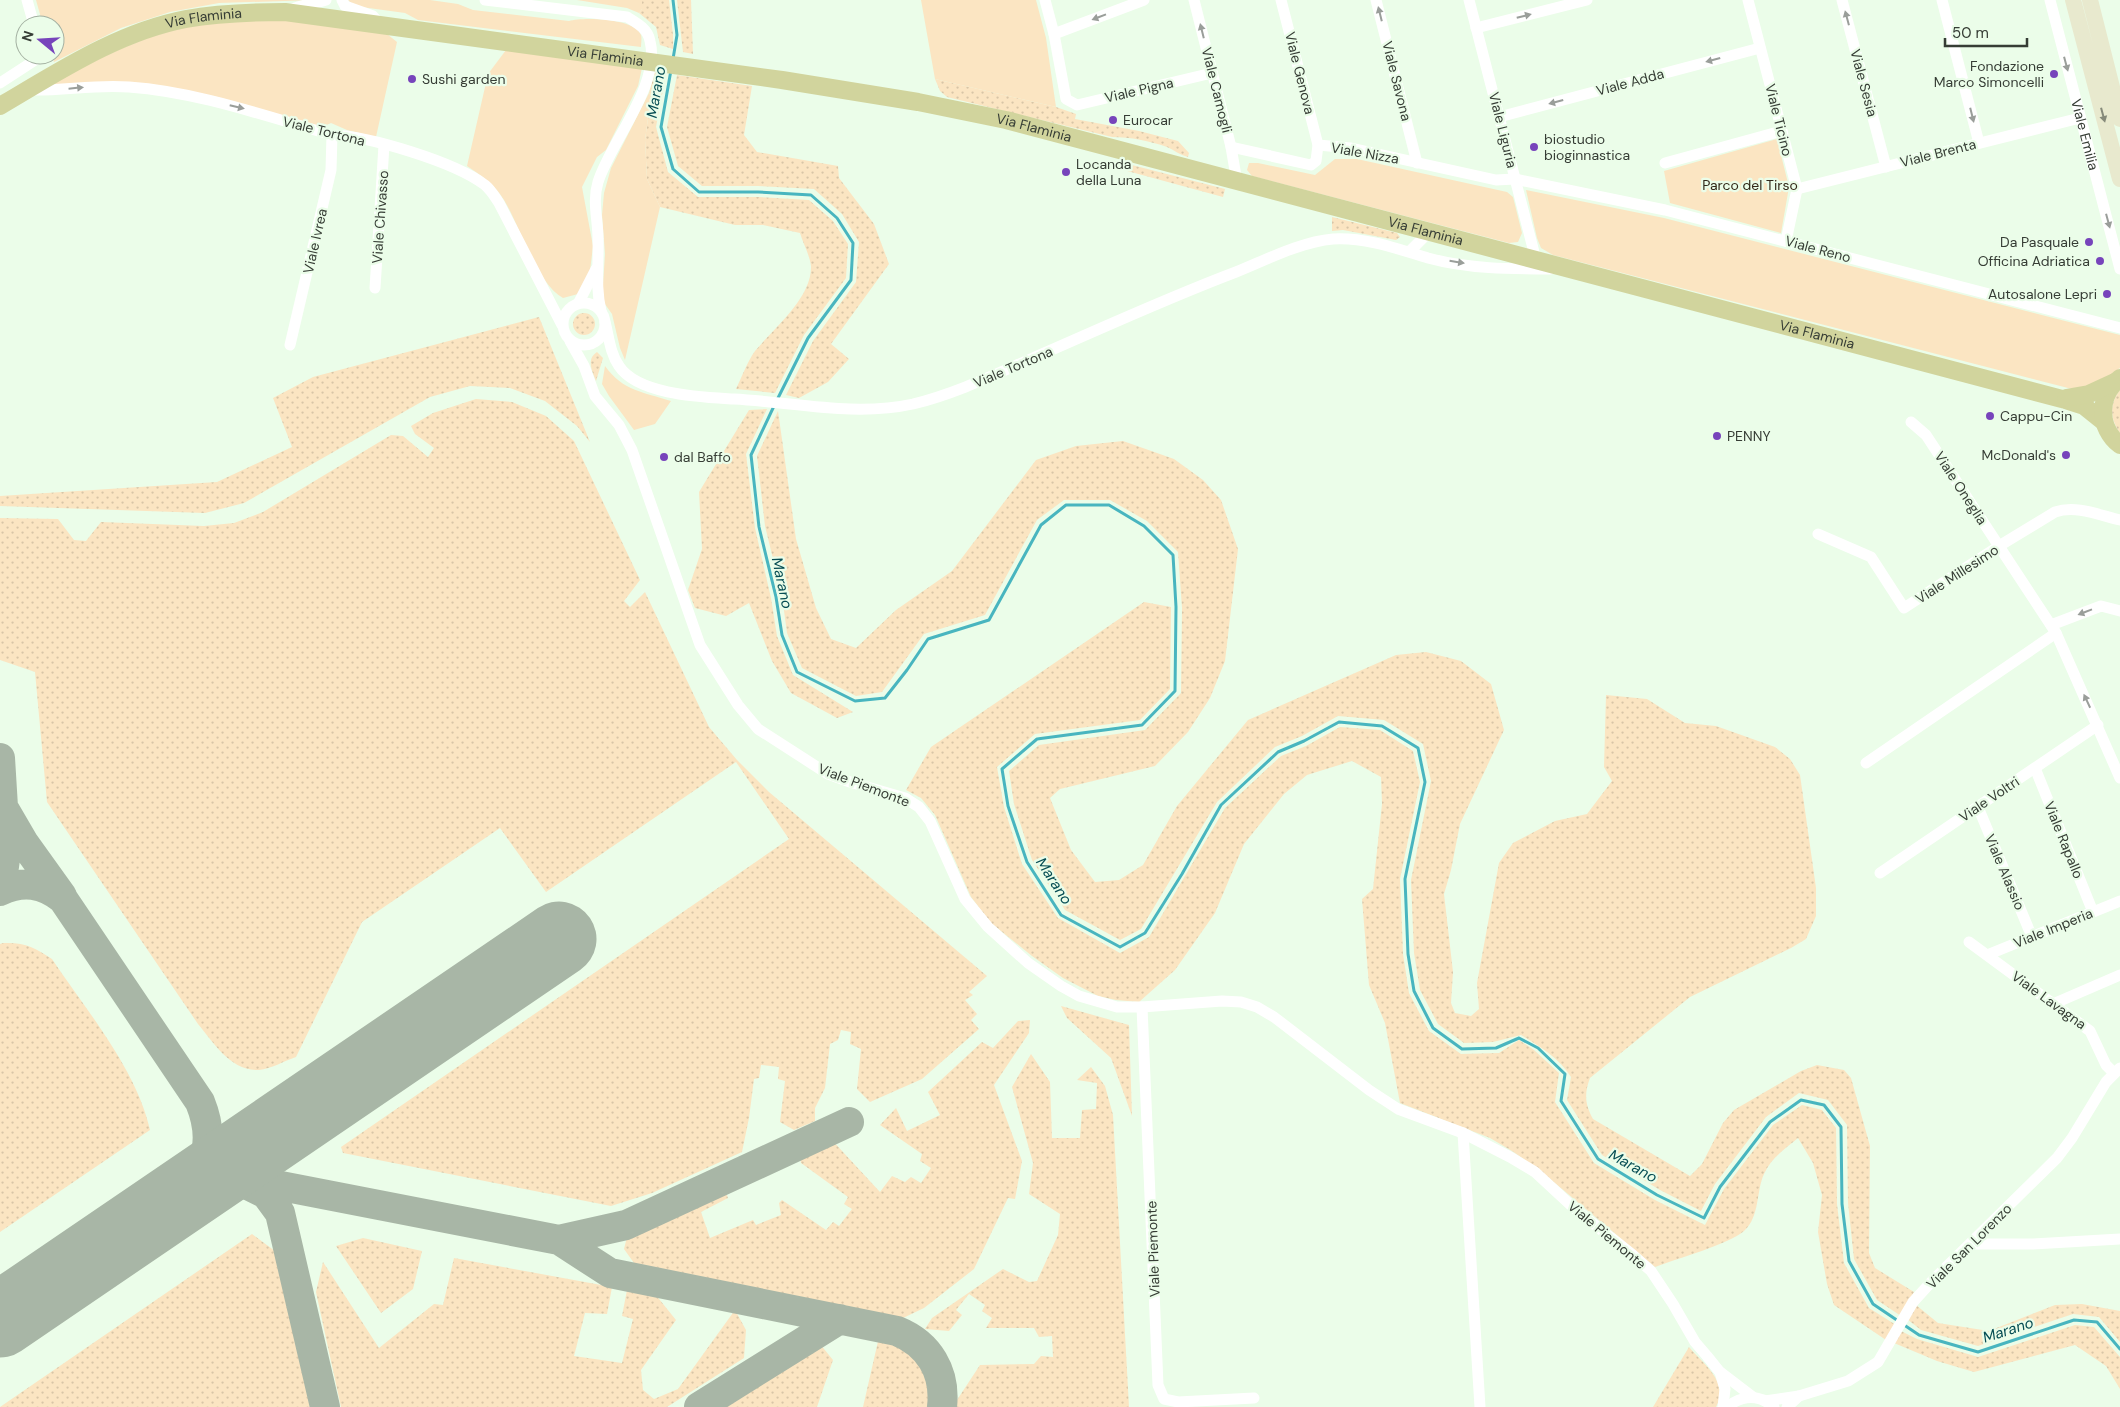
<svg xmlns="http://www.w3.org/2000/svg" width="2120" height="1407" font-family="'DM Sans',sans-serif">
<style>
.grass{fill:url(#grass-dots)}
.green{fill:#fbe5c2}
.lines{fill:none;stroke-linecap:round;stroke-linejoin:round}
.stream{stroke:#48b5bf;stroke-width:3}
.taxiway{stroke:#a8b6a6;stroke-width:30}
.runway{stroke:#a8b6a6;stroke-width:75}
.street{stroke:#fff;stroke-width:11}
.secondary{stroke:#e8e9ce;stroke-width:16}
.primary{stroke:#d1d49d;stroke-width:18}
.oneway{fill:#9a9e9a}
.oneway2{fill:#868a7a}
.poi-dot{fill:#74b;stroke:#ebfde9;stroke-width:2}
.labels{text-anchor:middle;stroke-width:4.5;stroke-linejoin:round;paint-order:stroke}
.street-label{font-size:14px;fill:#363d35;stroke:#ebfde9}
.poi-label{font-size:14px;fill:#363d35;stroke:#ebfde9;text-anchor:start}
.park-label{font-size:14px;fill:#322818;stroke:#ebfde9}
.water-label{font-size:15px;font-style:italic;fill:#064d53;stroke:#ebfde9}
</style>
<defs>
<pattern id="grass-dots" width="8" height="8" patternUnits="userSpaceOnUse" patternTransform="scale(1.25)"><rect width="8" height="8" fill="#fbe5c2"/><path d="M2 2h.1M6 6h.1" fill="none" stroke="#d8c5a7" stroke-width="1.8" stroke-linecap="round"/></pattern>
</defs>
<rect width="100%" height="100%" fill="#ebfde9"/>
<path class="grass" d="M642 0H669L673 35V49L660 45 656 27 639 13 642 9Z
M677 0H691L693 54 683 52Z
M655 71 666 73 656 127 668 172 698 197H758L809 200 833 221 848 244 846 278 804 335 775 393 736 389C742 377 747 362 755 351 774 328 812 298 811 266 810 256 803 243 800 233L763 225H735L660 207 647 179 645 140 651 96 649 93Z
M677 75 752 86 744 135 757 152 838 166 839 178 874 224 889 264 831 344 849 359 828 382 799 398 786 395 813 341 856 282 859 242 842 214 814 189 758 186H702L678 166 667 127Z
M935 79 1056 107 1076 114 1075 119 1139 131 1178 141 1189 153 1188 157C1180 155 1174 150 1167 147 1150 141 1130 137 1112 137L947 97 940 91Z
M1128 164 1225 189 1223 197 1120 169V166Z
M1332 217 1397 233 1400 237 1396 240 1343 230 1332 231Z
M573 324a11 11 0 1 1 22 0a11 11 0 1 1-22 0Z
M539 317 590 442 577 426 545 401 510 388 470 386 430 397 244 503 205 513 0 506V496L217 482 292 447 273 398 313 377Z
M597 352 603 358 596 381C592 371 586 359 597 352Z
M2120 390V433C2110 419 2109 404 2120 390Z
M476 399 512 402 546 416 574 441 640 580 624 601 630 607 645 592 709 727 737 760 769 792 987 976 969 992 973 995 965 1000 977 1014 971 1020 979 1029 922 1079 870 1102 857 1089 861 1049 850 1044 851 1032 841 1030 838 1040 830 1044 825 1088 815 1108V1121L794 1130 780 1122 785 1081 778 1079 779 1067 761 1065 759 1078 754 1079 749 1118 742 1152 652 1193 611 1206 343 1153 341 1147 789 839 736 762 546 892 500 828 362 922 296 1057C284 1061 271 1069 259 1070 230 1071 214 1043 198 1024L47 802 35 672 0 660V518L58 519 74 540 86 541 101 522 204 526 234 523 263 512 391 435 403 436 428 457 434 448 415 434 411 426 433 413Z
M767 409 746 454 755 528 771 598 777 636 793 675 853 712 837 718 791 693 772 661 749 603 726 616 695 608 688 590 702 549 699 492 749 410Z
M778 411 796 539 816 608 831 639 856 648 896 610 952 571 1036 460 1076 446 1123 441 1174 459 1203 480 1221 500 1238 549 1225 661 1210 698 1188 732 1155 766 1060 789 1050 798 1071 850 1095 882 1119 880 1143 865 1177 806 1248 720 1396 655 1426 652 1461 661 1491 684 1504 730 1460 824 1451 870 1444 894 1453 972 1451 1003 1455 1013 1471 1016 1479 1009 1477 983 1499 863 1513 843 1555 821 1587 814 1612 781 1604 767 1606 695 1647 699 1685 723 1716 726 1775 747 1790 759 1800 775 1816 888V916L1806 939 1791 948 1690 997 1590 1078C1584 1094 1585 1104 1593 1119L1690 1176 1702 1164 1723 1123 1734 1110 1801 1071 1817 1065 1844 1070 1851 1078 1870 1146 1869 1253 1875 1268 1914 1292 1901 1316 1877 1300 1854 1259 1848 1203 1847 1125 1828 1100 1799 1093 1766 1117 1715 1184 1701 1211 1660 1190 1602 1155 1567 1100 1571 1077C1559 1058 1539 1046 1521 1035L1493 1042 1464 1043 1438 1024 1420 990 1414 953 1411 880 1431 781 1423 744 1384 720 1338 716 1302 736 1275 747 1217 802 1141 929 1120 940 1065 910 1032 860 1014 804 1009 771 1039 745 1145 730 1181 693 1182 608 1178 552 1147 521 1110 500H1064L1037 520 985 615 924 634 882 692 856 696 802 668 787 633 782 596 765 526 757 456Z
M1144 602 1171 607 1170 689 1140 720 1035 734 997 767 1004 807 1022 864 1058 918 1120 953 1149 937 1225 808 1281 756 1306 746 1340 727 1380 730 1413 751 1420 782 1400 879 1403 954 1409 993 1429 1031 1461 1054 1499 1053 1519 1040 1534 1050 1559 1073 1555 1102 1594 1163 1655 1200 1705 1225 1724 1189 1773 1125 1802 1105 1822 1110 1836 1128 1837 1204 1844 1263 1869 1308 1896 1325 1886 1340 1834 1305 1827 1284 1818 1232 1822 1195 1813 1163 1798 1138C1785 1149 1771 1158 1764 1174 1756 1191 1760 1217 1744 1231 1729 1244 1676 1259 1655 1267L1537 1168 1512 1151 1490 1138 1400 1103 1385 1023 1369 985 1362 899 1373 889 1382 804 1381 777 1352 761 1307 775 1284 794 1244 844 1215 913 1175 970 1139 1002 1116 1000 1098 996 1063 978 1032 956 991 923 971 897 935 815 921 798 906 790 931 747Z
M3 943C25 942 34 947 52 959 86 1010 137 1070 150 1130L0 1232V944Z
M1061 1006 1129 1025 1132 1116 1111 1058 1067 1018Z
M1030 1020 1029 1033 994 1085 1022 1161 1015 1199 1008 1198 974 1269 924 1308 903 1318 634 1263 624 1249 628 1233 724 1187 728 1198 701 1212 710 1238 753 1220 756 1225 781 1215 779 1203 782 1200 826 1230 833 1222 839 1226 852 1209 844 1204 848 1197 801 1163 799 1153 830 1138 880 1192 892 1176 905 1182 911 1177 921 1183 931 1168 920 1161 922 1154 880 1125 896 1108 907 1131 940 1115 928 1092 982 1042 993 1048 1018 1021Z
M1031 1054 1050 1082 1052 1138H1080L1082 1110 1096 1109 1097 1083 1077 1080 1091 1067 1105 1086 1113 1115 1129 1407H956L955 1403 980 1365 1034 1364 1041 1356 1053 1357 1052 1336 1039 1337 1034 1328H986L992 1318 982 1311 985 1305 969 1294 956 1310 962 1315 949 1331 925 1329 932 1318 1003 1269 1029 1282 1037 1281 1058 1235 1060 1214 1029 1194 1033 1163 1012 1087Z
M252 1234 279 1254 310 1407H0Z
M363 1238 422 1251 413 1289 381 1313 336 1246Z
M454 1258 612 1287 607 1314 585 1313 574 1356 622 1363 633 1319 622 1316 627 1290 655 1294 676 1320 641 1370 643 1390 654 1399 678 1389 735 1310 746 1330 744 1358 667 1407H341L316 1292 323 1262 379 1348 434 1304 443 1305Z
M2082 1304 2120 1311V1342L2099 1317 2073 1314 1978 1346 1921 1330 1907 1319 1916 1305 1938 1323 1989 1331 2055 1305Z
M2075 1325 2094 1327 2120 1357V1389L2106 1366 2075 1345 1974 1372 1937 1361 1894 1343 1901 1331 1917 1339 1978 1357Z
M879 1337 903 1342 922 1361 933 1404 928 1407H863Z
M820 1344 833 1360 817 1407H721Z
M1689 1347C1703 1364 1730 1382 1716 1407H1653Z"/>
<path class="green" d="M36 0H315L219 3 170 12 121 28 54 62 52 55H55V25H43Z
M348 0H430L458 4 473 10 569 21C583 17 635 18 641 35 642 38 641 44 641 47L418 20 405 13 354 6Z
M577 0H642V9L639 13 627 8Z
M921 0H1036L1046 38 1056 107 935 79Z
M285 20 387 34 397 42 376 137 347 130 331 123 322 127 162 86H50C92 61 137 38 186 27 218 20 252 21 285 20Z
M506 50 642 68 638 86 606 150 597 157 582 187 593 246 590 271 578 294 563 298C536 283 520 226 504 200 494 184 482 176 467 166L488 74Z
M649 93 651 96 645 140 647 179 660 207 625 360 620 348 612 314 602 300 605 254 602 215 604 193 611 168Z
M1777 139 1789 187 1781 233 1670 203 1664 171Z
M1335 159H1357L1507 192 1513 197 1522 233 1518 242 1509 243 1252 176 1247 170 1249 163H1258L1315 175Z
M1526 190 1664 218 2120 335V368C2102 381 2091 392 2068 388L1553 255 1541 248 1537 238Z
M605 366C623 391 643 392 671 401L655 424 634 430 609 396 602 384Z"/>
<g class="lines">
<path class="stream" d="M673 0 677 35 673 59
M671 70 661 127 673 169 699 192H758L811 195 837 218 853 243 851 280 808 338 777 400
M774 406 751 455 759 527 776 597 782 635 797 672 855 701 885 698 907 670 928 639 989 620 1041 525 1066 505H1109L1144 526 1173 555 1176 607 1175 691 1142 725 1037 739 1002 769 1008 806 1027 862 1061 915 1120 947 1145 933 1182 874 1221 805 1278 752 1304 741 1339 722 1382 726 1418 748 1425 782 1405 879 1408 954 1414 991 1433 1028 1462 1049 1496 1048 1519 1038 1538 1048 1565 1074 1561 1101 1598 1159 1657 1195 1704 1218 1720 1187 1770 1122 1801 1100 1824 1105 1841 1127 1842 1204 1849 1261 1873 1304 1919 1335 1978 1352 2074 1320 2097 1322 2120 1349"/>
<path class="taxiway" d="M0 758 3 807
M0 882C9 857 5 832 3 807L24 843 62 896
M0 891C23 880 43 883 63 899L200 1102C215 1139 208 1167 180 1196
M244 1183 266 1194 280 1213 325 1407
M191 1190 219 1181H255L559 1240 610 1273 897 1331C929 1344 946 1372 942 1407
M559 1240 626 1225 849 1122
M699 1407 840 1319"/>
<path class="runway" d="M0 1320 559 939"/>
<g class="street">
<path d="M27 0 34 25"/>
<path d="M342 0 345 6 373 16 380 24"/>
<path d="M485 0 627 17C637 23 648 29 650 41 661 85 611 141 598 182 592 202 598 219 598 239 599 264 595 286 601 311"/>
<path d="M1045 0 1054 34 1066 99 1077 105 1212 73"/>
<path d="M1194 0 1231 147 1237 182"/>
<path d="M1376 0 1417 163"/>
<path d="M1469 0 1536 260"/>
<path d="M1748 0 1797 189 1786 241"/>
<path d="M1842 0 1886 167"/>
<path d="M1942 0 1979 143"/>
<path id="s1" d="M2050 0 2120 269"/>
<path d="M286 12C300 4 311 5 326 0"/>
<path d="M1476 28 1587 0"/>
<path d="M1054 34 1144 0"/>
<path d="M0 83 43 55"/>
<path d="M30 90C63 91 96 84 129 87 198 92 265 116 332 135 369 136 455 162 485 185 491 190 495 197 499 203L562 325"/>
<path d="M1499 117 1760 48"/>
<path d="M1318 145 1351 148 1496 180 1515 179 1665 210 2120 328"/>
<path d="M1231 147 1311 165 1316 161 1318 145 1281 0"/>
<path d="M1665 163 1782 131"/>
<path d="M1797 189 2080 118"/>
<path d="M1410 251 1430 231"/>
<path d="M375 288 384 145"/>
<path d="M579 302 596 269"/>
<circle cx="584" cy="324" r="21"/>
<path d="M605 322C609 337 610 353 619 366 638 395 702 397 734 399 793 402 854 417 913 404 954 394 994 375 1033 358 1100 329 1167 298 1236 272 1266 260 1300 242 1333 239 1365 237 1398 249 1428 258 1468 269 1510 269 1550 269"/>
<path d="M570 341 584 366 595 396 619 425 632 450 700 645 738 705 758 729 828 774 850 782 905 798 919 807 930 821 965 899 988 927 1028 963 1061 986 1079 996 1117 1007H1142L1222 1001 1241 1002 1257 1007 1274 1017 1369 1090 1398 1109 1463 1133 1510 1157 1535 1172 1576 1210 1633 1255 1651 1271 1673 1304 1695 1342 1707 1356 1719 1371 1753 1397"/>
<path d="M290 345 331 170 332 135"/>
<path d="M1911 422 1926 435 2056 633 2120 778"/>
<path d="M1818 534 1871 557 1904 608 1999 546 2055 512C2076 505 2099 515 2120 520"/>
<path d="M2051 625 2101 606 2120 611"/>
<path d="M1866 763 2056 633"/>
<path d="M2035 768 2093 912"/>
<path d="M1978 807 2032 937"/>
<path d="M1880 873 2098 725"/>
<path d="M1969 942 2090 1031 2106 1065 2113 1072"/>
<path d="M1987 955 2120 901"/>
<path d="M2053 1004 2120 975"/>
<path d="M1142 1007 1158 1385 1164 1399 1178 1402 1254 1398"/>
<path d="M1463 1133 1480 1407"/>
<path d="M1971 1244H2033L2120 1239"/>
<path d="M1720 1372 1725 1389 1723 1407"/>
<path d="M1765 1401 1799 1396 1848 1381 1878 1362 1913 1302 1933 1280 2057 1158 2072 1138 2106 1082 2120 1068"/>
<path d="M1727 1407C1742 1395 1759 1394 1774 1407"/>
<path d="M1787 1407 1799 1396"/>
</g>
<path class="secondary" d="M2073 0 2120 179
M2090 0 2120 119"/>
<g class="primary">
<path id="s2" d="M0 106C58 72 118 32 186 19 219 13 252 12 285 12L782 80 918 102 1006 120 2062 399 2084 406 2104 422"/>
<path d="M2120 378C2097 396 2098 428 2120 445"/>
<path d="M2066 398 2089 394 2115 382"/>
</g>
</g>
<defs><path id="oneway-solid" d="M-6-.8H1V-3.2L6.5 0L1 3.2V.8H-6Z" transform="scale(1.25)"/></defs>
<g class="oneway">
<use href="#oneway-solid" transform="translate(1380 14) rotate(-104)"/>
<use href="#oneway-solid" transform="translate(1524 16) rotate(-14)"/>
<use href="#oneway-solid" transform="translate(1099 17) rotate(159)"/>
<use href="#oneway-solid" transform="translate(1847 18) rotate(-105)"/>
<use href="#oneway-solid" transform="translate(1202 31) rotate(-104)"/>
<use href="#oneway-solid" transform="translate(1713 60) rotate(165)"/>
<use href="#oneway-solid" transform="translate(2066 64) rotate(75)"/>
<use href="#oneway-solid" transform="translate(76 88) rotate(-6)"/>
<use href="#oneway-solid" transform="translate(1556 102) rotate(165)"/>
<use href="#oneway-solid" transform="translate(237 107) rotate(13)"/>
<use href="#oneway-solid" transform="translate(1972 115) rotate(76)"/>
<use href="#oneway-solid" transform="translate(2108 221) rotate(75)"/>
<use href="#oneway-solid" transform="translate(1457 262) rotate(9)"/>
<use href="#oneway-solid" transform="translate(2085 612) rotate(159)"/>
<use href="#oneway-solid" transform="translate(2087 701) rotate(-115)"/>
</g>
<use class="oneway2" href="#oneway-solid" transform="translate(2103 115) rotate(75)"/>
<g class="poi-dot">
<circle cx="2054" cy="74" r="5"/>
<circle cx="412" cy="79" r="5"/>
<circle cx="1113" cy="120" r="5"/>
<circle cx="1534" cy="147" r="5"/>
<circle cx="1066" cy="172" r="5"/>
<circle cx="2089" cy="242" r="5"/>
<circle cx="2100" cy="261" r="5"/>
<circle cx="2107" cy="294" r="5"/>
<circle cx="1990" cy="416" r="5"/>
<circle cx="1717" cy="436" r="5"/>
<circle cx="2066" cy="455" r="5"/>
<circle cx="664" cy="457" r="5"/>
</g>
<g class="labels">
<g class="street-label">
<text dy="5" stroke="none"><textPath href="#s2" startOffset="224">Via Flaminia</textPath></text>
<text dy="5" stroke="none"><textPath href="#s2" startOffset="629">Via Flaminia</textPath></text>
<text transform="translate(1300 73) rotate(76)" y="5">Viale Genova</text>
<text transform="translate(1397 81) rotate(76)" y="5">Viale Savona</text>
<text transform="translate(1630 82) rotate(-15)" y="5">Viale Adda</text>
<text transform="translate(1864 83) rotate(75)" y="5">Viale Sesia</text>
<text transform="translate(1139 90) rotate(-13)" y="5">Viale Pigna</text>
<text transform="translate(1217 90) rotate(76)" y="5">Viale Camogli</text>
<text transform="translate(1779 120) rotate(76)" y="5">Viale Ticino</text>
<text dy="5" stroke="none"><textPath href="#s2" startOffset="1064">Via Flaminia</textPath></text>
<text transform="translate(1503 130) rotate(76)" y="5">Viale Liguria</text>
<text transform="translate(324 131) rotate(14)" y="5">Viale Tortona</text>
<text dy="5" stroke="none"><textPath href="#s1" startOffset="139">Viale Emilia</textPath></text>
<text transform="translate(1365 153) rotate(10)" y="5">Viale Nizza</text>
<text transform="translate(1938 153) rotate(-14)" y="5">Viale Brenta</text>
<text transform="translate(380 217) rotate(-86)" y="5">Viale Chivasso</text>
<text dy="5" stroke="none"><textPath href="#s2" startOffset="1469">Via Flaminia</textPath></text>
<text transform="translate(315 241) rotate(-77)" y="5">Viale Ivrea</text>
<text transform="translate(1818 249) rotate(15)" y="5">Viale Reno</text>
<text dy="5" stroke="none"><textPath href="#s2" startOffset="1874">Via Flaminia</textPath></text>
<text transform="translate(1013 367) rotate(-23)" y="5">Viale Tortona</text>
<text transform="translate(1961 488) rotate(57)" y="5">Viale Oneglia</text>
<text transform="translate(1957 574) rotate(-33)" y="5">Viale Millesimo</text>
<text transform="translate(864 785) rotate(21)" y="5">Viale Piemonte</text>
<text transform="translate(1989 799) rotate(-34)" y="5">Viale Voltri</text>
<text transform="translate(2064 840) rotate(68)" y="5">Viale Rapallo</text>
<text transform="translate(2005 872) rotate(67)" y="5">Viale Alassio</text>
<text transform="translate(2053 928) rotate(-22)" y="5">Viale Imperia</text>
<text transform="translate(2049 1000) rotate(36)" y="5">Viale Lavagna</text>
<text transform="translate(1607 1235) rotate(40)" y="5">Viale Piemonte</text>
<text transform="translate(1969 1246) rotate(-45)" y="5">Viale San Lorenzo</text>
<text transform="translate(1153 1249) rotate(-92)" y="5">Viale Piemonte</text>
</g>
<g class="poi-label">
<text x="2044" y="71" text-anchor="end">Fondazione<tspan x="2044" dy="16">Marco Simoncelli</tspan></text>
<text x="422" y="84">Sushi garden</text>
<text x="1123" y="125">Eurocar</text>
<text x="1544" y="144">biostudio<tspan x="1544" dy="16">bioginnastica</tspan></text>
<text x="1076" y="169">Locanda<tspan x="1076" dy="16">della Luna</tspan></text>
<text x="2079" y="247" text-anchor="end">Da Pasquale</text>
<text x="2090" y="266" text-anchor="end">Officina Adriatica</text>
<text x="2097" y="299" text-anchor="end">Autosalone Lepri</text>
<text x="2000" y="421">Cappu-Cin</text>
<text x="1727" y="441">PENNY</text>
<text x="2056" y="460" text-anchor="end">McDonald's</text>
<text x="674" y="462">dal Baffo</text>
</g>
<g class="park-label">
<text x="1750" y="190">Parco del Tirso</text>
</g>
<g class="water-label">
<text transform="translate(656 92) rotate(-80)" y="5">Marano</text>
<text transform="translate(782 583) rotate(78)" y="5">Marano</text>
<text transform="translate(1054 881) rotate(57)" y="5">Marano</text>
<text transform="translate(1633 1166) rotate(29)" y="5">Marano</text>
<text transform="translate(2008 1330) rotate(-18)" y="5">Marano</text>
</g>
</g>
<g transform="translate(40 40) rotate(288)"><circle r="24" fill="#ebfde9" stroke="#a3b0a1"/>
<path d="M0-4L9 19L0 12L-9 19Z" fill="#7744bb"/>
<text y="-8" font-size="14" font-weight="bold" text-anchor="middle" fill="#363d35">N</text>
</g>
<path d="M1945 38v8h82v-8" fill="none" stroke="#363d35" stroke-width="2.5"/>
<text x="1952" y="38" font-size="15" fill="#363d35" stroke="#ebfde9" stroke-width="4" paint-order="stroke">50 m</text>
</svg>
